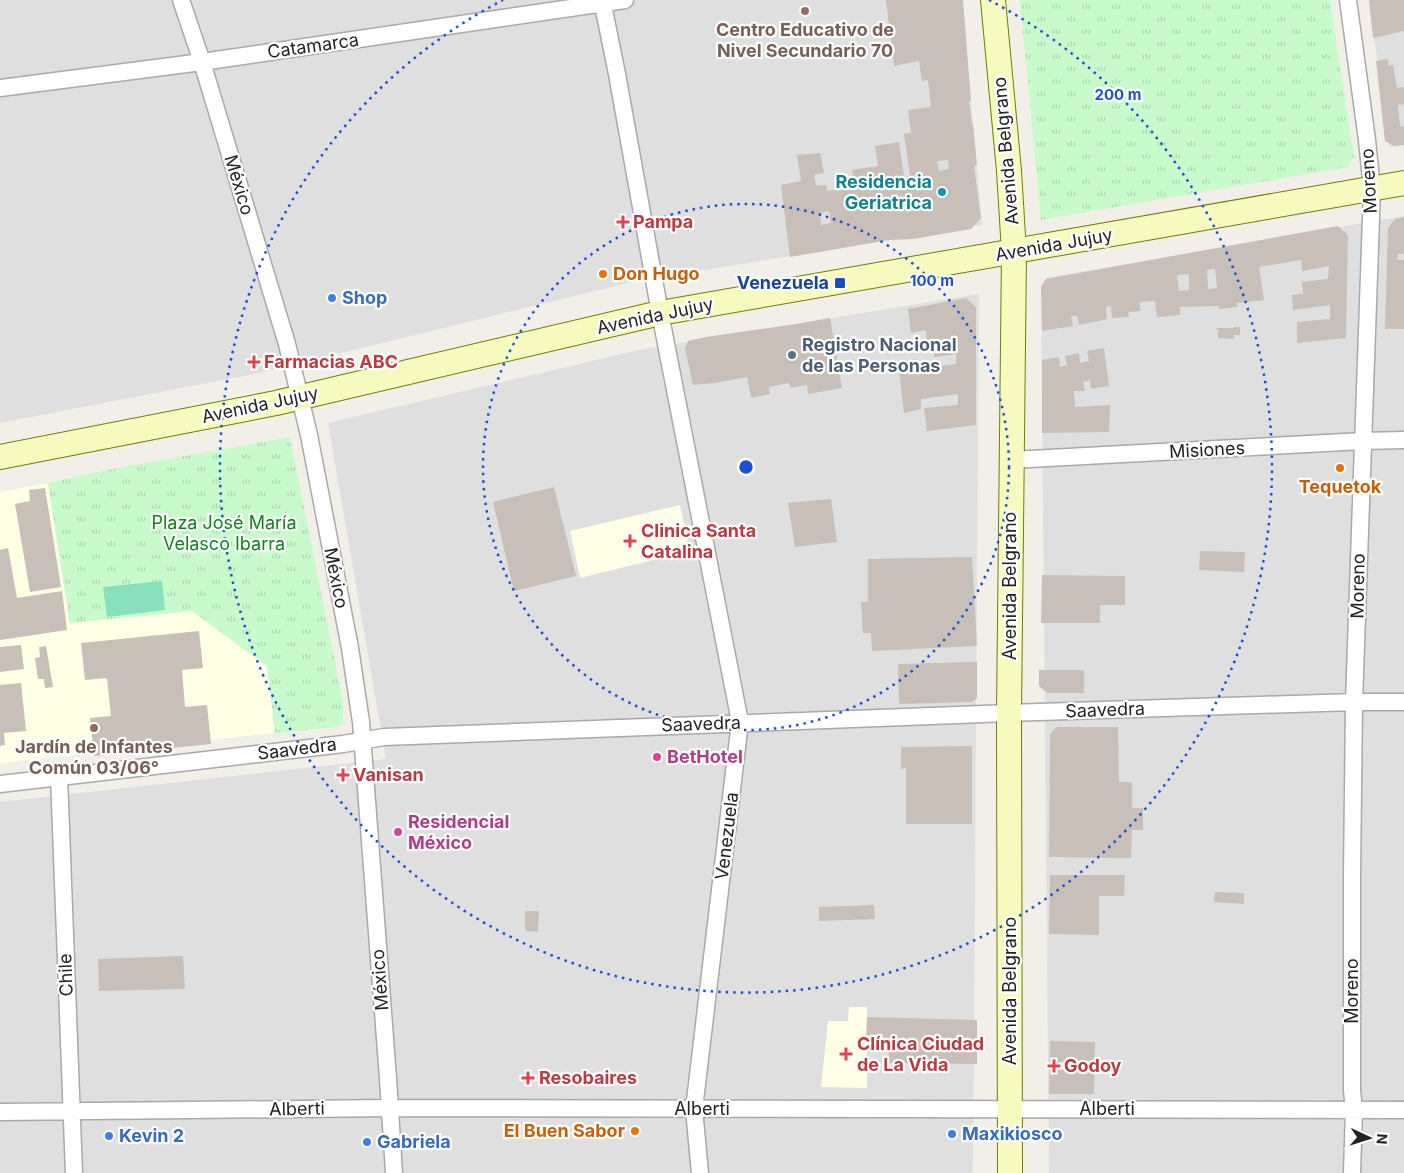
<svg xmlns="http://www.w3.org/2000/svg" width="1404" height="1173" font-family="Inter,sans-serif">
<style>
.residential{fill:#e0dfdf}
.education{fill:#ffffe5}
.park{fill:url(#park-tufts)}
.pitch{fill:#88e0be}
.building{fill:#c7bfb8;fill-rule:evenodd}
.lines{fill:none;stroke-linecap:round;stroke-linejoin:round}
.minor-casing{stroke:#a9a9a9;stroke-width:19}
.secondary-casing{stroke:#707d05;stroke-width:26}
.minor{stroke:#fff;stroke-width:16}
.secondary{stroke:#f7fabf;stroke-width:24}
.ring{fill:none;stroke:#1d4ed8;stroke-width:2.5;stroke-dasharray:2.5 5}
.education-dot{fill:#8d6e63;stroke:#fff;stroke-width:2}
.culture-dot{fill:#0f9aa8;stroke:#fff;stroke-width:2}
.health-dot{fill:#e0444e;stroke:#fff;stroke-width:2}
.food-dot{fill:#e8710a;stroke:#fff;stroke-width:2}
.transit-dot{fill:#1a4fb4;stroke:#fff;stroke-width:2}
.shop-dot{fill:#3f7fe0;stroke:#fff;stroke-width:2}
.service-dot{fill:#5c6f8a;stroke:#fff;stroke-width:2}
.hotel-dot{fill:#d1479c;stroke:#fff;stroke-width:2}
.labels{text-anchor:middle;stroke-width:4.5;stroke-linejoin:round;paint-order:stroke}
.education-label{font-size:18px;font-weight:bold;fill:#785e54;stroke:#fff}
.street-label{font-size:18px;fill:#222;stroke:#fff}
.culture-label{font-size:18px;font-weight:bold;fill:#0d838f;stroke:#fff;text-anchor:end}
.health-label{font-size:18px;font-weight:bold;fill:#be3a42;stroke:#fff;text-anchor:start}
.food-label{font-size:18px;font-weight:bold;fill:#c56008;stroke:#fff;text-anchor:start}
.transit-label{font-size:18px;font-weight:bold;fill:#164399;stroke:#fff;text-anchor:end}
.shop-label{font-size:18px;font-weight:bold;fill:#366cbe;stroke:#fff;text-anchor:start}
.service-label{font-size:18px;font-weight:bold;fill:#4e5e75;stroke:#fff;text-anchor:start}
.park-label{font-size:18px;fill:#0c8416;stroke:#fff}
.hotel-label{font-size:18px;font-weight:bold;fill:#b23c85;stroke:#fff;text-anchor:start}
.centre{fill:#1d4ed8;stroke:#fff;stroke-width:2.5}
.ring-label{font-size:15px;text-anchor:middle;font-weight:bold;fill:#1d4ed8;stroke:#fff;stroke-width:4.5;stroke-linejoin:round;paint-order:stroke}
</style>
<defs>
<pattern id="park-tufts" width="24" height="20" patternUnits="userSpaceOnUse" patternTransform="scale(1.25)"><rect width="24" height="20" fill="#c8facc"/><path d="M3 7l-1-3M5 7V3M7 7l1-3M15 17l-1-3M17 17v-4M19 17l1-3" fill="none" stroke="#acd6af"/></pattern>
</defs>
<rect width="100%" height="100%" fill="#f2efe9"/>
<path class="residential" d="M0 0H962L982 225 632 282 259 373 0 423Z
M1369 0H1404V145L1389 147Z
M1404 216V1173H1049L1041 287 1046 278Z
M979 294 973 1173H0V802L386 759 328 423 643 349Z"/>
<path class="education" d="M48 483 70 623 192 611 267 666 275 733 0 763V492Z
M680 505 690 551 580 578 570 531Z
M849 1007H867V1088L821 1087 828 1021H848Z"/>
<path class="park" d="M1020 0H1330L1354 157 1348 167 1041 220Z
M290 437 343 702V724L336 727 275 733 267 666 192 611 70 623 48 483 107 470Z"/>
<path class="pitch" d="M162 581 165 610 107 617 103 587Z"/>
<path class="building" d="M886 0H963L971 101H969L972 124H973L977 165 974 166 981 218 971 229 913 239 889 240 790 257 781 185 801 181 797 155 820 153 824 173 814 175 816 186 826 185 827 191 854 187 852 170 878 166 875 146 899 142 904 177 910 176 904 134 911 133 908 110 931 107 928 80 922 81 919 61 894 66ZM948 160 949 169 939 171 937 161ZM829 211 831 223 821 225 820 213Z
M1369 0H1404V31L1373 38Z
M1388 59 1389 66 1393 65 1397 88 1404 87V104L1398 105 1400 127 1404 126V145L1394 146 1385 141 1376 61Z
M1404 217V254H1398L1397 260H1404V329H1385L1388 228 1395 219Z
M1338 226 1348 235 1346 338 1297 343V322L1330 319V305L1293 310 1292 295 1303 294 1302 282 1328 279 1329 266 1302 271 1301 260 1259 267 1264 300 1237 303V307L1219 309V306L1180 307V315L1157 317 1155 301 1140 302V311L1128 312 1129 317 1112 318 1111 306 1106 307 1107 319 1079 325 1077 316H1071L1073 326 1042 331 1041 287 1046 279ZM1215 269 1217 288 1208 289 1207 270ZM1189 274V290L1179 291 1177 275Z
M966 298 976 307V425L927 431 924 408 958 405V394L921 399V409L904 413 898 362 917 359 919 369 956 364V354L934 357V344L927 345 926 330 911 333 908 309Z
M830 318 842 388 808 394 807 385 790 388 789 383 769 387 770 394 751 398 747 377 714 383 693 385 685 348 688 341 706 337 796 324Z
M1234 327H1240V335H1234V339L1218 338V331L1219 330 1216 329V328H1234Z
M1104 348 1109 386 1091 389 1090 380 1083 382 1085 391H1074L1075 407 1110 405 1109 432 1042 433V360L1059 357 1060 367 1067 365 1065 356 1079 353 1080 363 1089 361 1087 351Z
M554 487 576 576 514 591 493 502Z
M45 488 61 587 30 592 15 504 30 501 29 490Z
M831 499 837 542 795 547 788 503Z
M8 548 17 598 62 591 67 630 0 640V550Z
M1200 551 1245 552 1244 572 1199 570Z
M972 557 977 646 872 651 871 633H863L861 602H868V559Z
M1042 575 1125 576V605H1100V623H1041Z
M199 631 203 668 182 670 185 707 207 705 211 744 94 756 90 718 111 716 107 678 85 680 81 643Z
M21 645 24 669 0 672V647Z
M46 646 53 687 45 688 44 679H38L35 658 40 657 39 647Z
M977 662V698L972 702 899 704 898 664Z
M1039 670H1084V693H1047L1039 686Z
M21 683 26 731 4 733 5 745 0 746V685Z
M1057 727H1118L1119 782H1132V808H1143V830H1132L1131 858 1049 857 1050 734Z
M972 746V824H906V768L901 769V747Z
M1050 875H1125L1124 896H1099V935L1049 934Z
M1215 892 1244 893V904L1214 902Z
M874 905 875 919 819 921V907Z
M525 911H539L538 932 525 931Z
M183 956 185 989 99 991 98 959Z
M867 1017 977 1020V1064L889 1063V1038L866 1037Z
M1050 1041 1095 1042 1094 1094H1049Z"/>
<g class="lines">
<defs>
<path id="minor" d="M181 0 202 62 287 344 309 435 350 648 361 722 388 1078 394 1173
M602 0 617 74 660 313 740 722 694 1109 700 1173
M1348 0 1367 140 1372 189 1354 702 1352 878V1090L1354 1110 1352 1173
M0 88 202 62 625 0
M1011 460 1363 441 1404 440
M59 776 74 1173
M0 784 343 744 384 737 1009 713 1354 702H1404
M0 1112 389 1108 1404 1110"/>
<path id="secondary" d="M993 0 1009 171 1014 252 1009 713 1010 1173
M0 457 276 403 660 313 1404 183"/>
</defs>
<use href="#minor" class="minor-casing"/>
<use href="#secondary" class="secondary-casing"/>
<use href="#minor" class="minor"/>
<use href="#secondary" class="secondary"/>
</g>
<g class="ring">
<circle cx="746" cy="467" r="263"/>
<path d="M989 0A526 526 0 1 1 503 0"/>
</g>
<g class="education-dot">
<circle cx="805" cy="11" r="5"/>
<circle cx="94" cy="728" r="5"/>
</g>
<circle class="culture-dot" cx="942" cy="192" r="5"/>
<g class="health-dot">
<path d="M620.5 214.5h5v5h5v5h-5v5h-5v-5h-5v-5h5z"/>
<path d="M251.5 354.5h5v5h5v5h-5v5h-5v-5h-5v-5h5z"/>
<path d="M627.5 533.5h5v5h5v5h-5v5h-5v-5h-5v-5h5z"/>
<path d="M340.5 767.5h5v5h5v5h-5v5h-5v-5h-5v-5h5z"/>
<path d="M843.5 1046.5h5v5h5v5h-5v5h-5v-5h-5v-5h5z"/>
<path d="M1051.5 1058.5h5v5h5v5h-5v5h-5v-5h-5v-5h5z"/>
<path d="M525.5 1070.5h5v5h5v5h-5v5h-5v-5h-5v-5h5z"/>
</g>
<g class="food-dot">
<circle cx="603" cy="274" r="5"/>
<circle cx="1340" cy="468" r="5"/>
<circle cx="635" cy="1131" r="5"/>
</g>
<rect class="transit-dot" x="834" y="277" width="12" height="12" rx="2.5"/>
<g class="shop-dot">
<circle cx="332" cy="298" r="5"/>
<circle cx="952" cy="1134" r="5"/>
<circle cx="109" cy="1136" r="5"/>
<circle cx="367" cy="1142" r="5"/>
</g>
<circle class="service-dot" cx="792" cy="355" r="5"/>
<g class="hotel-dot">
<circle cx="657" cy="757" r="5"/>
<circle cx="398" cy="832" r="5"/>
</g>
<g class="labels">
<g class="education-label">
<text x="805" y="36">Centro Educativo de<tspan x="805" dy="21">Nivel Secundario 70</tspan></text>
<text x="94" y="753">Jardín de Infantes<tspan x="94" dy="21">Común 03/06°</tspan></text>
</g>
<g class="street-label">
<text transform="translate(313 46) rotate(-8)" y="6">Catamarca</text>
<text transform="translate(1006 151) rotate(-95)" y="6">Avenida Belgrano</text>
<text transform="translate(1369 181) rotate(-93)" y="6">Moreno</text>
<text transform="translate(239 185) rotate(73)" y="6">México</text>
<text transform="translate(1054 245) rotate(-10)" y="6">Avenida Jujuy</text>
<text transform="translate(655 316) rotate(-12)" y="6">Avenida Jujuy</text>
<text transform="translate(260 405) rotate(-12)" y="6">Avenida Jujuy</text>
<text transform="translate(1207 450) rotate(-3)" y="6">Misiones</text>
<text transform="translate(336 578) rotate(79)" y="6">México</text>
<text transform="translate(1010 586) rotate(-90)" y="6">Avenida Belgrano</text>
<text transform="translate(1358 586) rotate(-89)" y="6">Moreno</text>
<text transform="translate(1105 710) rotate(-2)" y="6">Saavedra</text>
<text transform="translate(701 724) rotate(-2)" y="6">Saavedra</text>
<text transform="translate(297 749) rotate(-7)" y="6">Saavedra</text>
<text transform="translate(727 836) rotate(-83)" y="6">Venezuela</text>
<text transform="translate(66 975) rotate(-92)" y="6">Chile</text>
<text transform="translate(380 980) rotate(-94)" y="6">México</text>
<text transform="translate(1010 991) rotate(-90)" y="6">Avenida Belgrano</text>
<text transform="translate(1352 991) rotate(-90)" y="6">Moreno</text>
<text transform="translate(297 1109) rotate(-1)" y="6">Alberti</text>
<text x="702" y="1115">Alberti</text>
<text x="1107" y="1115">Alberti</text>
</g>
<g class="culture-label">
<text x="932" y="188">Residencia<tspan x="932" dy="21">Geriatrica</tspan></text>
</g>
<g class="health-label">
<text x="633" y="228">Pampa</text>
<text x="264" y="368">Farmacias ABC</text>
<text x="641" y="537">Clinica Santa<tspan x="641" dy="21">Catalina</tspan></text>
<text x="353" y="781">Vanisan</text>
<text x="857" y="1050">Clínica Ciudad<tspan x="857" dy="21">de La Vida</tspan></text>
<text x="1064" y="1072">Godoy</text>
<text x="539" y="1084">Resobaires</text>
</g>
<g class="food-label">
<text x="613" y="280">Don Hugo</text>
<text x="1340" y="493" text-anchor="middle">Tequetok</text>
<text x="625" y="1137" text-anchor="end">El Buen Sabor</text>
</g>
<g class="transit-label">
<text x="829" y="289">Venezuela</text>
</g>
<g class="shop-label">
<text x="342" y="304">Shop</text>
<text x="962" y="1140">Maxikiosco</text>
<text x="119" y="1142">Kevin 2</text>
<text x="377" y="1148">Gabriela</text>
</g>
<g class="service-label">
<text x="802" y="351">Registro Nacional<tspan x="802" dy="21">de las Personas</tspan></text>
</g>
<g class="park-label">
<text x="224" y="529">Plaza José María<tspan x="224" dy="21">Velasco Ibarra</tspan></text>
</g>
<g class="hotel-label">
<text x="667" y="763">BetHotel</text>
<text x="408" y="828">Residencial<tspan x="408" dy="21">México</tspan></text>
</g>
</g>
<circle cx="746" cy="467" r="8" class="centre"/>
<g class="ring-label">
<text x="1118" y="100">200 m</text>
<text x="932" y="286">100 m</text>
</g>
<g transform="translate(1369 1138) rotate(94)" stroke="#ffffff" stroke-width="4" paint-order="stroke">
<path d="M0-4L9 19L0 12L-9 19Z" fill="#222222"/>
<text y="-8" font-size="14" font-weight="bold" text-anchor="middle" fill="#222222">N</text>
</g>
</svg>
